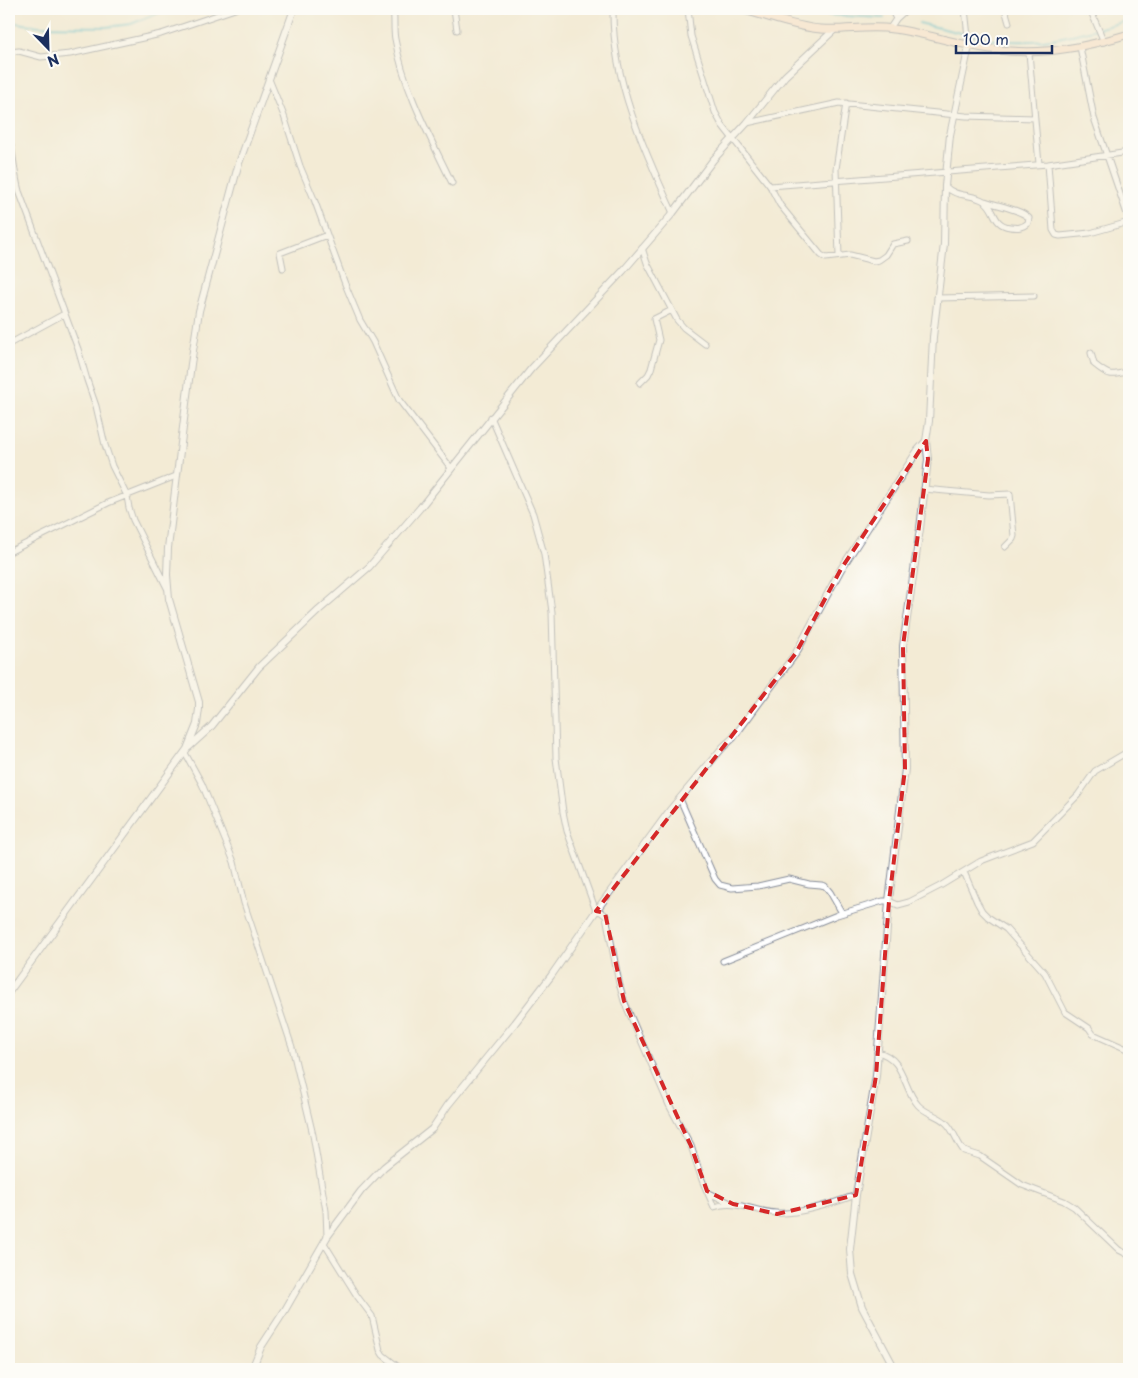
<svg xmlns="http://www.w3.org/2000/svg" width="1138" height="1378" font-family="'Playpen Sans',sans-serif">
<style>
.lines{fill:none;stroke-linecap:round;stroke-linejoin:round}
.stream{stroke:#4ebaca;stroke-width:2}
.minor-casing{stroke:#878d9a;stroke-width:7}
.tertiary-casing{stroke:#878d9a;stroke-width:8}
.secondary-casing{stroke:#878d9a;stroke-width:9}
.minor{stroke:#fff;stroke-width:5}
.tertiary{stroke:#fff;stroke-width:6}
.secondary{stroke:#fde4d0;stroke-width:7}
.marked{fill:none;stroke:#d62828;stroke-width:4;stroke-dasharray:10 6;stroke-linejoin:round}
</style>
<rect width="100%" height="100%" fill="#fdfcf7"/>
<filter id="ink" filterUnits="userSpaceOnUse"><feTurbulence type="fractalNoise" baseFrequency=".02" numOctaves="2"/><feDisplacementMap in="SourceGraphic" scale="10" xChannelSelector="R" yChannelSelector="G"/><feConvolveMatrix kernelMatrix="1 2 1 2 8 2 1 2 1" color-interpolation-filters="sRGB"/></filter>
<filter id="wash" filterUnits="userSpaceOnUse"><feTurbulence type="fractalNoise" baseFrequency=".0096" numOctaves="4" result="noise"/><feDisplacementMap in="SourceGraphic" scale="20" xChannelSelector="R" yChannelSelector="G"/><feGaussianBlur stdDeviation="1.12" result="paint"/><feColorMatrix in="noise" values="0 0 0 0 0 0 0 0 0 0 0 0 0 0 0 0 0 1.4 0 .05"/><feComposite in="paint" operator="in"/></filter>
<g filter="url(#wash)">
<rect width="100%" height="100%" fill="#f3ebd6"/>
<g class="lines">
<path class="stream" d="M788 9 826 15 884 18
M9 22 39 26 106 27 131 24 168 9
M919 23 965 34
M970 35C1028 50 1073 36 1129 20"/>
</g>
</g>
<g filter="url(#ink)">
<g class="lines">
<defs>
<path id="minor" d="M393 9C395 19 393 29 395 39 404 90 430 137 452 183
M454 9 457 30
M613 9C612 80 644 150 673 213
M688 9 691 36 715 112 722 125 770 186 780 205 821 255 826 258 850 255 874 261 879 260 886 255 893 244 908 241
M891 9 896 19
M965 9 969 46
M1005 9 1009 23
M1090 9 1104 42
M890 28 896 19 907 9
M1080 47 1094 118 1129 220
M9 52 19 51 41 57 70 54 161 34 235 9
M1029 53 1039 164
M269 79 284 116 300 166 314 199 345 284 360 320 373 342 399 400 451 468
M747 123 839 103 966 116 1035 118
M9 138C14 155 14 173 19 191L78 349 87 380 96 406 105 445 112 466 127 496 129 508 133 520 167 588
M1048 164 1053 230 1056 235 1060 236 1090 233 1129 222
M770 186 1048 164 1129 152
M945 186C956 198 971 193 984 201 996 208 992 225 1010 227 1018 228 1022 228 1028 223L1029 218C1020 209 998 206 985 201
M642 248 647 263 677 320 684 328 705 344
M839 256 836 169 846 103
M283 268 280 253 327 235
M937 298 1034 296
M9 344 64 314
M1091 353 1094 364C1110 377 1111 376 1129 371
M640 383 648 375 651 369 659 340 654 319 672 310
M491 417 533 514 544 554 552 612 556 758 563 812 567 831 596 911 601 912 606 916 619 983 624 1001 669 1105 691 1146 702 1180 714 1207C736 1199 754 1212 776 1213 799 1215 834 1203 856 1195
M924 489 989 495 1010 494 1014 536 1013 539 1005 547
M9 552 108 503 176 476
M185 753 202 784 234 862 244 903 292 1047 313 1135 326 1211 327 1236
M680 799 715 879 720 885 732 888 758 886 789 879 809 884 821 885 825 886 830 892 842 913
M964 872 977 902 982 911 988 917 1006 929 1045 973 1065 1012 1089 1028 1093 1034 1129 1050
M723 961 837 915 883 901H889L898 905 909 902 940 886 981 861 1033 841 1078 795 1095 771 1129 751
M877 1052C905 1058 902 1087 918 1105 925 1113 937 1115 945 1122 954 1129 956 1142 964 1151L980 1156 1022 1185 1064 1201 1074 1207 1119 1250 1129 1255
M709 1193 730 1203
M324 1243 357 1296 372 1316 380 1350 383 1355 401 1369"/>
<path id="tertiary" d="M189 747 211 727 259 667 319 610 369 567 420 508 531 369 623 271 673 213 713 160 747 123 785 76 834 30
M9 992 187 749 197 724 199 709V702L169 599 167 575 168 548 176 483 191 364 199 311 238 166 294 9
M252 1369 261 1347 285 1310 327 1237 361 1191 384 1167 432 1129 448 1105 515 1023 551 976 596 911 670 810 723 747 733 738 796 653 841 569 918 450 926 441
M895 1369 862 1307 852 1274 850 1249 856 1195 876 1076 889 901 905 769 903 646 920 529 928 459 926 441 929 421 933 337 944 244 945 186 950 135 969 46"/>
<path id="secondary" d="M740 9C766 15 793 27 821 29 845 31 869 25 893 29 919 32 943 40 968 45 1027 58 1072 51 1129 34"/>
</defs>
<use href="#minor" class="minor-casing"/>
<use href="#tertiary" class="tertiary-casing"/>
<use href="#secondary" class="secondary-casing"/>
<use href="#minor" class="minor"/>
<use href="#tertiary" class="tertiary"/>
<use href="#secondary" class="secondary"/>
</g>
</g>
<path d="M0 0H1138V1378H0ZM926 441 928 459 903 646 905 769 889 901 876 1076 856 1195 777 1214 733 1204 707 1191 691 1146 624 1001 605 913 596 911 796 653 841 569Z" fill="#f3ebd6" fill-opacity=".55" fill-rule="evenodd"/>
<path class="marked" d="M926 441 928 459 903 646 905 769 889 901 876 1076 856 1195 777 1214 733 1204 707 1191 691 1146 624 1001 605 913 596 911 796 653 841 569Z"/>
<rect width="1138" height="1378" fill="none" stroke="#fdfcf7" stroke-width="30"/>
<g transform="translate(48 48) rotate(157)" stroke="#fdfcf7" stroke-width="4" paint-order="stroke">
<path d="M0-4L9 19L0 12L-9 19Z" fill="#1b2f5e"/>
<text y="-8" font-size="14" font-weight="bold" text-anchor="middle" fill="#1b2f5e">N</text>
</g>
<path d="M956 45v8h96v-8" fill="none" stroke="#1b2f5e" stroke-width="2.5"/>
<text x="963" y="45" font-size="15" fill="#1b2f5e" stroke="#fdfcf7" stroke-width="4" paint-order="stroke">100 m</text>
</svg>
